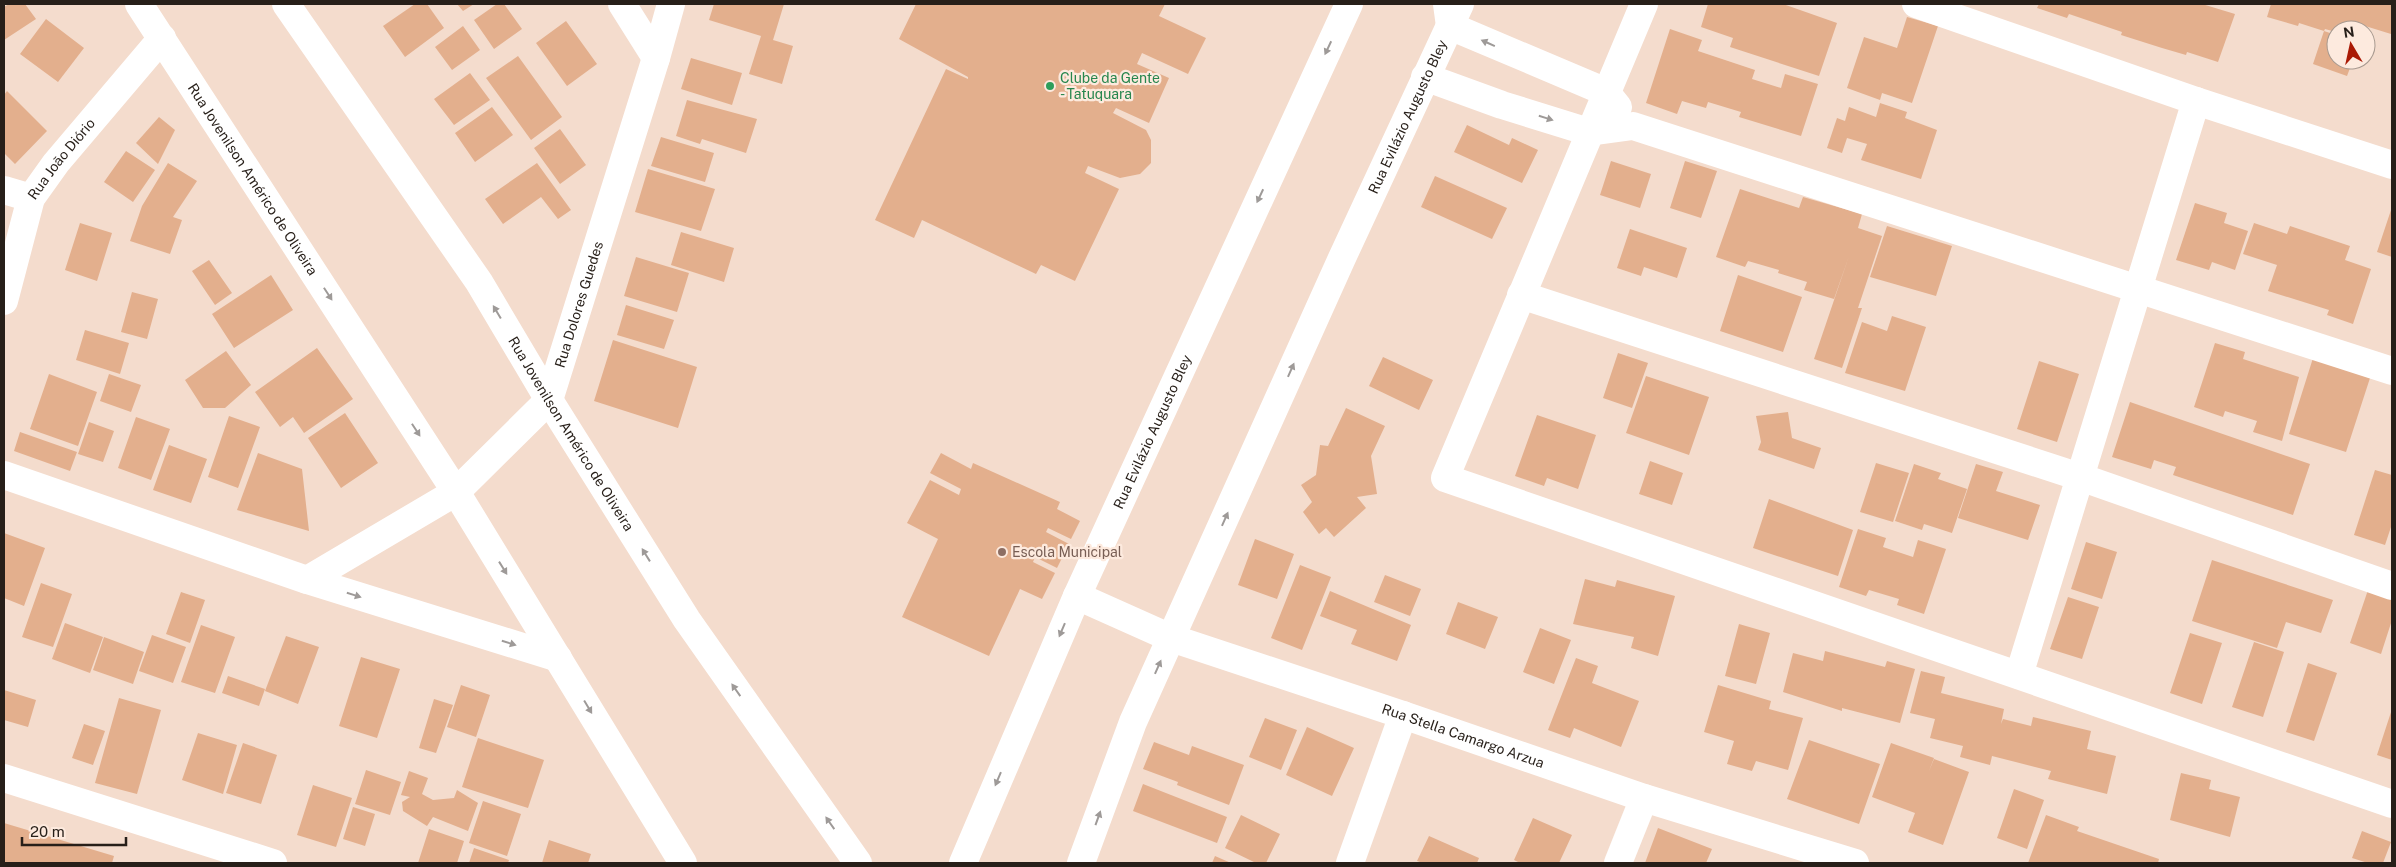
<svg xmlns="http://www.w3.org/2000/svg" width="2396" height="867" font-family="'Public Sans',sans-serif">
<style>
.building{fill:#e3af8d}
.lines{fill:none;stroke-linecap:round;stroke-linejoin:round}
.street{stroke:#fff;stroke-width:28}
.secondary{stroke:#fff;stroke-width:28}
.oneway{fill:#9e9a98}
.leisure-dot{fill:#2e9e5b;stroke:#fdeade;stroke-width:2}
.education-dot{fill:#8d6e63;stroke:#fdeade;stroke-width:2}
.labels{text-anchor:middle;stroke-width:4.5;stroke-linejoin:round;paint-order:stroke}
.leisure-label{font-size:14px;fill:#27864d;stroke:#fdeade;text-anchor:start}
.street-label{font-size:14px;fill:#271f19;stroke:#fdeade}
.education-label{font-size:14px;fill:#785e54;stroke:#fdeade;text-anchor:start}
</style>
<rect width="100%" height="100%" fill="#f4dccd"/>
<path class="building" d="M9 4H25L36 19 4 40V7Z
M415 4H427L444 28 405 57 383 26Z
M457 4H474L463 11Z
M497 4H504L522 29 494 49 474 20Z
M714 4H784L773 40 793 46 782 84 749 74 761 36 709 20Z
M916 4H1165L1159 16 1206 38 1188 74 1142 53 1137 64 1169 78 1149 123 1116 108 1113 113 1146 130 1151 140V163L1140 174 1120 178 1088 166 1085 173 1119 189 1075 281 1041 265 1036 274 922 220 914 238 875 220 946 69 968 79V77L899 39Z
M1708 4H1783L1837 23 1819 76 1730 47 1733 38 1701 27Z
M2039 4H2202L2235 14 2218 62 2187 52 2186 55 2162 48 2121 35 2122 32 2069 14 2067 18 2037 8Z
M2271 4H2392V30L2391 34 2362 25 2360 30H2336V32L2325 29 2324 31 2299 23 2298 26 2267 17Z
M1907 17 1938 26 1912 103 1882 93 1880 100 1847 88 1864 37 1897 48Z
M46 19 84 48 58 82 20 54Z
M566 21 597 64 567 86 536 43Z
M463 26 480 50 452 70 435 47Z
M1670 29 1702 40 1698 51 1755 70 1752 79 1781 88 1785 74 1818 84 1801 136 1739 117 1741 112 1708 102 1706 108 1682 101 1677 114 1646 103Z
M2324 31 2336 35V60H2353L2347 76 2313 64Z
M518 56 562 117 531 140 486 78Z
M691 58 742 73 732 105 681 89Z
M470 73 490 100 454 125 434 99Z
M7 91 47 131 15 164 4 153V95Z
M687 100 757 119 746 153 702 139 700 144 676 136Z
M1880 103 1907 112 1905 118 1937 130 1921 179 1861 160 1867 144 1847 138 1842 153 1827 148 1837 118 1845 121 1849 107 1876 117Z
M492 107 513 135 475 162 455 133Z
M159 117 175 130 158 164 136 143Z
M1467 125 1509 145 1512 138 1538 150 1522 183 1454 152Z
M560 129 586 165 560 184 534 148Z
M661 137 714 153 705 182 651 166Z
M126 151 155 170 133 202 104 182Z
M1611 161 1651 174 1640 208 1600 195Z
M1685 161 1717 171 1701 218 1670 208Z
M168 163 197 181 173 217 182 220 170 254 130 241 142 206Z
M537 163 571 210 558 219 541 197 503 224 485 199Z
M648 169 715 189 701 231 635 212Z
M1435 176 1507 208 1492 239 1421 207Z
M1740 189 1799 208 1803 197 1862 214 1858 228 1882 236 1858 308H1862L1842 368 1814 359 1849 256 1834 299 1804 290 1807 282 1778 273 1779 270 1748 261 1745 267 1716 257Z
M2195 203 2227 213 2224 223 2248 231 2235 270 2212 262 2209 270 2176 260Z
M2392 207V257L2377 252Z
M80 223 112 233 97 281 65 270Z
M2254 223 2287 234 2290 226 2350 246 2345 260 2371 269 2353 324 2327 315 2329 310 2268 291 2277 265 2243 254Z
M1887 226 1952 246 1936 296 1870 277Z
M1630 229 1687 248 1677 278 1644 267 1641 276 1617 268Z
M681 232 734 248 724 282 671 265Z
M636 257 689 273 677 312 624 296Z
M209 260 232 293 215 305 192 271Z
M271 275 293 310 234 348 212 314Z
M1738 275 1802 297 1783 352 1720 331Z
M132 292 158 299 147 339 121 332Z
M626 305 674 320 664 349 617 335Z
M1892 316 1926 327 1905 391 1845 373 1862 322 1887 331Z
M85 330 129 343 120 374 76 360Z
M613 340 697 367 678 428 594 401Z
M2215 343 2245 352 2243 359 2299 377 2282 441 2253 432 2257 421 2225 411 2223 417 2194 407Z
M317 348 353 399 304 433 293 417 280 427 255 392Z
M226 351 251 385 225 408H203L185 380Z
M1618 353 1648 363 1632 408 1603 398Z
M1383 357 1433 380 1419 410 1369 386Z
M2313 358 2370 378 2346 452 2289 434Z
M2039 361 2079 374 2057 442 2017 429Z
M49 374 97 392 78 446 30 429Z
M109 374 141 385 131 412 100 401Z
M1646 376 1709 397 1689 455 1626 433Z
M2130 402 2310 464 2293 515 2173 475 2176 467 2154 460 2151 469 2112 457Z
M1346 408 1385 426 1371 456 1377 494 1357 497 1366 508 1334 537 1326 528 1319 534 1303 512 1312 502 1301 485 1316 475 1320 445 1328 446Z
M1788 412 1792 438 1821 448 1814 469 1758 450 1761 442 1756 416Z
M345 413 378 463 341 488 308 438Z
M1537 415 1596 435 1578 489 1547 478 1544 486 1515 476Z
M229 416 260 427 238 488 208 477Z
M136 417 170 429 151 480 118 468Z
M89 422 114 431 103 462 78 454Z
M20 432 77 452 70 471 14 451Z
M169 445 207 459 191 503 153 490Z
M258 453 302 469 309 531 237 510Z
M941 453 971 469 973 463 1060 502 1057 509 1080 521 1071 539 1048 528 1046 532 1069 544 1057 568 1035 557 1033 562 1055 573 1042 599 1020 589 989 656 902 617 938 539 907 523 930 480 959 495 961 489 930 473Z
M1650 461 1683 473 1672 505 1639 494Z
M1876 463 1909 473 1893 522 1860 512Z
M1914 464 1941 473 1938 479 1967 489 1952 533 1924 524 1922 530 1895 521Z
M1976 464 2003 472 1996 491 2040 505 2028 540 1958 518Z
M2375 470 2392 475V524L2385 545 2354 535Z
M1769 499 1853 530 1838 576 1753 548Z
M1858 529 1886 538 1883 547 1913 557 1918 540 1946 549 1924 614 1897 605 1899 599 1869 590 1866 596 1839 587Z
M4 533 45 548 24 606 4 598Z
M1255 539 1294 554 1277 599 1238 585Z
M2086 542 2117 552 2102 599 2071 589Z
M2212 560 2333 600 2321 633 2286 622 2277 648 2192 621Z
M1300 565 1331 577 1302 650 1271 638Z
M1385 575 1421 589 1410 616 1374 602Z
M1585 579 1615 587 1617 580 1675 596 1658 656 1631 648 1634 637 1573 624Z
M41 583 72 594 53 647 22 637Z
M2368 590 2392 598V620L2381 654 2350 643Z
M1330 591 1411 625 1397 661 1351 644 1357 630 1320 616Z
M181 592 205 600 190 643 166 634Z
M2068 597 2099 607 2082 659 2050 649Z
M1458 602 1498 617 1485 649 1446 634Z
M65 623 103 637 90 673 52 659Z
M1739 624 1770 633 1756 684 1725 676Z
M201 625 235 637 215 693 181 682Z
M1540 628 1571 640 1554 684 1523 672Z
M2190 633 2222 643 2202 704 2170 693Z
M152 635 186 647 173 683 139 671Z
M286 636 319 647 298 704 265 691Z
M104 637 144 652 133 684 93 670Z
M2254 642 2284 652 2263 717 2232 707Z
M1825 651 1885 667 1887 661 1915 669 1900 723 1842 708V711L1783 692 1793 653 1823 661Z
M361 657 400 669 377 738 339 726Z
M1576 658 1598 666 1592 683 1639 701 1621 747 1574 728 1570 738 1548 730Z
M2308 663 2337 673 2314 741 2286 732Z
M1921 671 1945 677 1941 693 2004 709 2001 724 2003 719 2031 726 2033 717 2091 731 2087 749 2116 756 2107 794 2048 779 2051 771 1992 756 1990 765 1960 757 1963 746 1930 738 1935 719 1910 713Z
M228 676 265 689 259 706 222 693Z
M461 685 490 695 476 737 447 727Z
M1718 685 1771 701 1769 709 1803 718 1788 770 1756 761 1752 771 1727 764 1734 741 1704 732Z
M4 690 36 700 28 727 4 720Z
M119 698 161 710 137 794 95 783Z
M434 699 453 705 436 753 419 748Z
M2392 709V760L2377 755Z
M1265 718 1297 730 1281 770 1249 757Z
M84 724 105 731 93 765 72 758Z
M1307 727 1354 748 1332 796 1286 775Z
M198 733 237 745 223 794 182 780Z
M478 738 544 760 528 808 462 787Z
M1809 740 1880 764 1859 824 1787 799Z
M1154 742 1189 755 1192 746 1244 765 1229 805 1177 785 1178 782 1143 769Z
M243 743 277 755 261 804 226 793Z
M1891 743 1934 758 1929 771 1934 759 1969 772 1943 845 1908 832 1915 813 1872 797Z
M366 770 401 782 390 815 355 804Z
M409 771 428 778 422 794 433 800 454 798 457 790 478 803 468 831 433 817 427 826 403 811 402 802 410 797 401 795Z
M2181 773 2211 780 2209 789 2240 797 2230 837 2170 820Z
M1143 784 1227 817 1217 843 1133 811Z
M313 785 352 798 336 847 297 835Z
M2014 789 2044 800 2027 849 1997 838Z
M483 801 521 814 507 856 469 843Z
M353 807 375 814 365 846 343 839Z
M1241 815 1280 834 1266 863H1256L1225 848Z
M2046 815 2079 827 2077 831 2159 859 2158 863H2028Z
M1533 818 1572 835 1559 863H1520L1514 860Z
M4 823 114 856 112 863H4Z
M1658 828 1712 849 1706 863H1645Z
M429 829 464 841 457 863H418Z
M2362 831 2391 842 2383 863H2368L2352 858Z
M1429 836 1479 858 1477 863H1423L1417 861Z
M549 840 591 854 588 863H542Z
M474 848 509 860 508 863H469Z
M1215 856 1231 863H1212Z"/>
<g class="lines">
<g class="street">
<path d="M622 4 656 58"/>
<path d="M1447 4 1450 26 1606 92 1618 107"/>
<path d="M1644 4 1445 478 2392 804"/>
<path d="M1916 4 2196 101 2392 165"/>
<path d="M1425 77 1502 105 1589 132 1633 126 2392 371"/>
<path d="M4 190 31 198"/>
<path d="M1521 295 2080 477 2392 586"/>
<path id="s1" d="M4 301 31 198 56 163 162 38"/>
<path d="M4 475 307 580 558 658"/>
<path id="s2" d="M307 580 456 492 549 400 656 58 671 4"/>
<path id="s3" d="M1077 596 1171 638 1403 715 1644 798 1855 863"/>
<path d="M2019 675 2196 101"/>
<path d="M4 778 273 863"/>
<path d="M1350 863 1403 715"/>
<path d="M1618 863 1644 798"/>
</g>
<g class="secondary">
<path id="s4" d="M139 4 456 492 683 863"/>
<path id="s5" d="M286 4 479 282 549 400 687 620 858 863"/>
<path id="s6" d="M963 863 1077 596 1349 4"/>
<path id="s7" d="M1081 863 1133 722 1342 258 1460 4"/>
</g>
</g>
<defs><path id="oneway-solid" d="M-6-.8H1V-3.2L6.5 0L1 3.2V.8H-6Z" transform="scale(1.25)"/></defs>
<g class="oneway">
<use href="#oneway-solid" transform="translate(1488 43) rotate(-156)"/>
<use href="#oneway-solid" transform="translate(1328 48) rotate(115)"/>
<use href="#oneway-solid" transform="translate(1546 118) rotate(17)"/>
<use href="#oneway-solid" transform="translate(1260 196) rotate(115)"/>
<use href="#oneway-solid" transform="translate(328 294) rotate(57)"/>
<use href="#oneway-solid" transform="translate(497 312) rotate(-121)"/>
<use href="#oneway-solid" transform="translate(1291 370) rotate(-66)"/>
<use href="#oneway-solid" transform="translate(416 430) rotate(57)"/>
<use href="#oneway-solid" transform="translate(1225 519) rotate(-66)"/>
<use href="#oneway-solid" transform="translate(646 555) rotate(-122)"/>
<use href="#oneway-solid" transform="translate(503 568) rotate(58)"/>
<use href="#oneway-solid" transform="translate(354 595) rotate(17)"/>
<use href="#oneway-solid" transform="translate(1062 630) rotate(113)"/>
<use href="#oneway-solid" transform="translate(509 643) rotate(17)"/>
<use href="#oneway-solid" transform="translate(1158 667) rotate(-66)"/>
<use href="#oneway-solid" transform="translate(736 690) rotate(-125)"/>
<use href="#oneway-solid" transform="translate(588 707) rotate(59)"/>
<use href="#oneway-solid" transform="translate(998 779) rotate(113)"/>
<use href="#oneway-solid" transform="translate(1098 818) rotate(-70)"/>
<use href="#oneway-solid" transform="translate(830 823) rotate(-125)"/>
</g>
<circle class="leisure-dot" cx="1050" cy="86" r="5"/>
<circle class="education-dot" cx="1002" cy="552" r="5"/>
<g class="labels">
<g class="leisure-label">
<text x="1060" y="83">Clube da Gente<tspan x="1060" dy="16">- Tatuquara</tspan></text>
</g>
<g class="street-label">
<text dy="5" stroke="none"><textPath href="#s7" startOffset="815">Rua Evilázio Augusto Bley</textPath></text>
<text dy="5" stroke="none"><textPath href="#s1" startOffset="156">Rua João Diório</textPath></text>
<text dy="5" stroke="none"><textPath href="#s4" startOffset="209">Rua Jovenilson Américo de Oliveira</textPath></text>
<text dy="5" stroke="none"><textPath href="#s2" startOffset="404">Rua Dolores Guedes</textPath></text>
<text dy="5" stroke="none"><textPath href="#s6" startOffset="471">Rua Evilázio Augusto Bley</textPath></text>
<text dy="5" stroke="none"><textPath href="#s5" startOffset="516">Rua Jovenilson Américo de Oliveira</textPath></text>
<text dy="5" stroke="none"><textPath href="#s3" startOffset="411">Rua Stella Camargo Arzua</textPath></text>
</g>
<g class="education-label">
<text x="1012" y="557">Escola Municipal</text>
</g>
</g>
<rect width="2396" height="867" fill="none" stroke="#271f19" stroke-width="10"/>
<g transform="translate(2351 45) rotate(351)"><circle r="24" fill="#fdeade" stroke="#a7998f"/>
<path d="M0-4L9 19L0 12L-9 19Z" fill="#aa1a05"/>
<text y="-8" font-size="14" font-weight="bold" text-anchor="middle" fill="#271f19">N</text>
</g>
<path d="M22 837v8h104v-8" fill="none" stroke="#271f19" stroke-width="2.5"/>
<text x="30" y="837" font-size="15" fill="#271f19" stroke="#fdeade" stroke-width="4" paint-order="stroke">20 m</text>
</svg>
